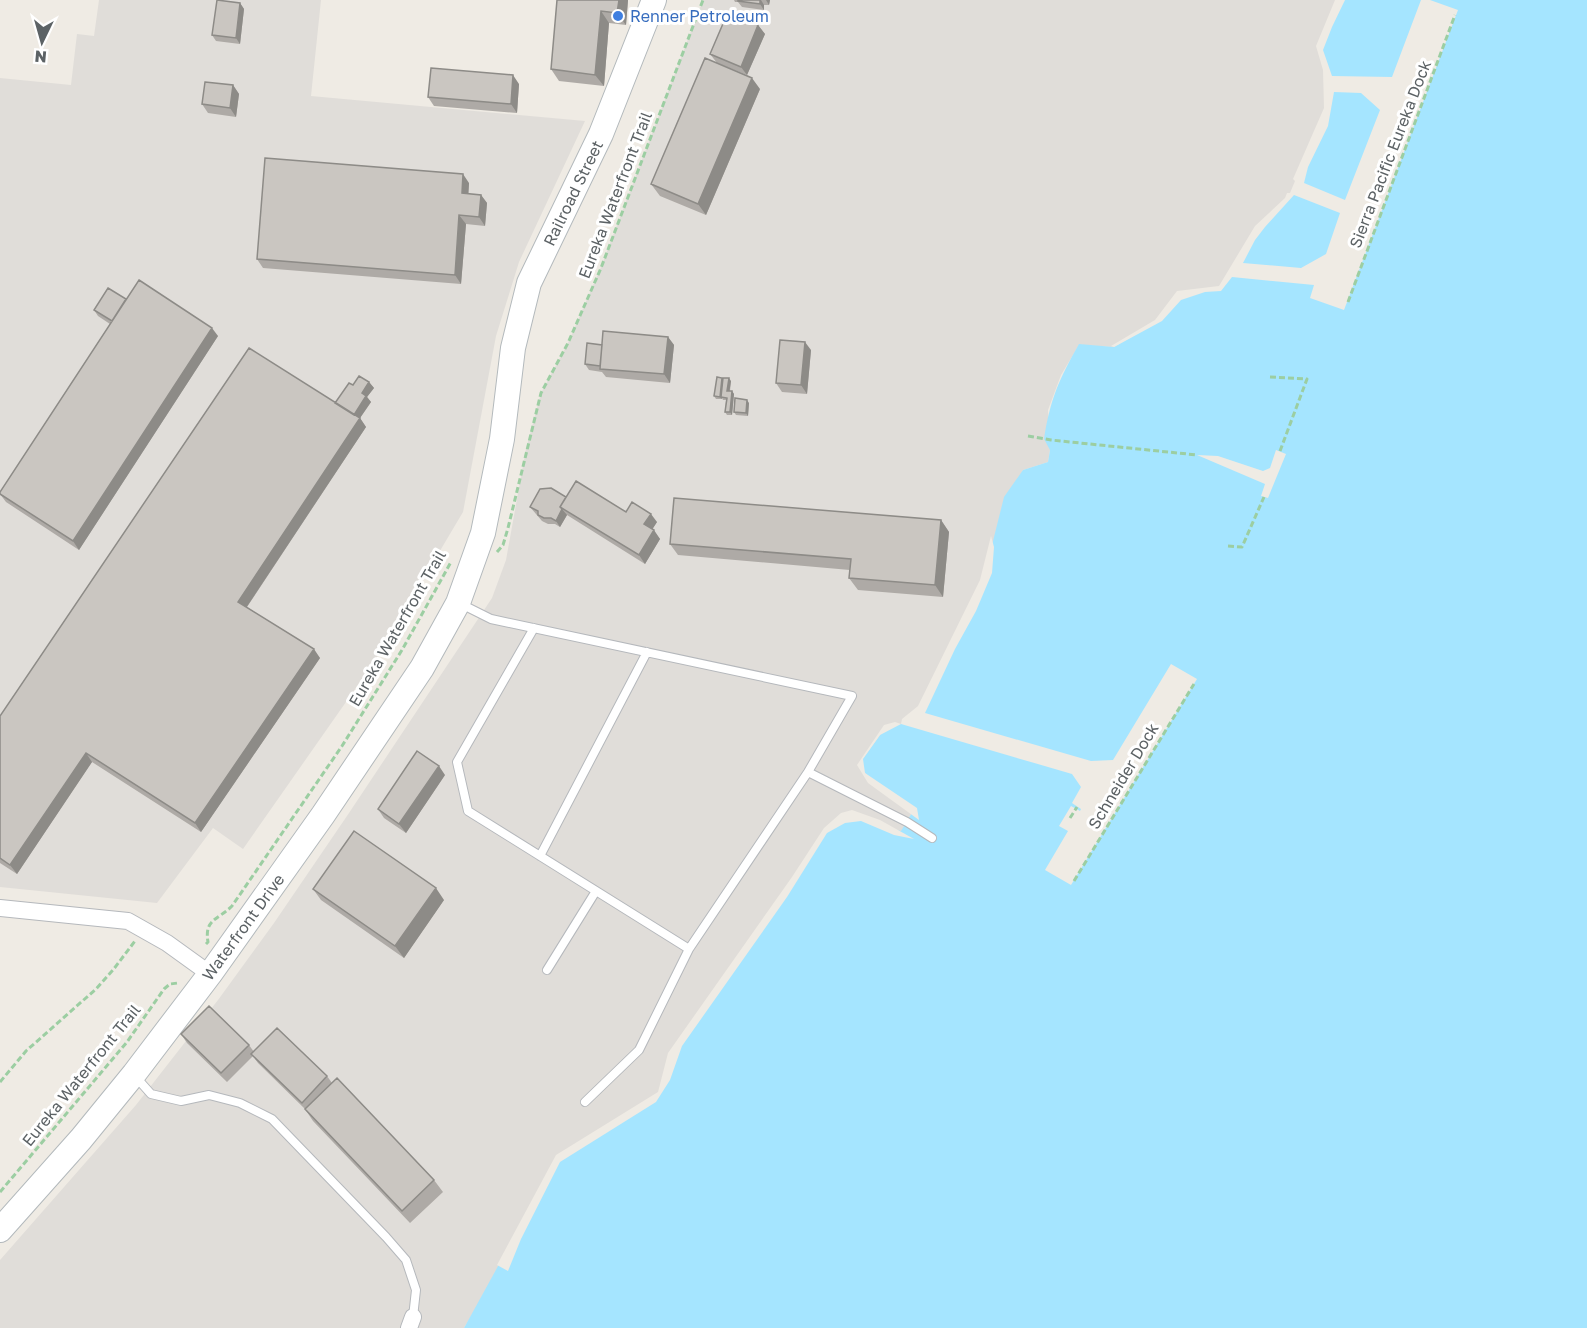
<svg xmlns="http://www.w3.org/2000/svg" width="1587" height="1328" font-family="'Golos Text',sans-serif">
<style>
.industrial{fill:#e0ddd9}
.water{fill:#a5e5ff}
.pier{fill:#efebe4;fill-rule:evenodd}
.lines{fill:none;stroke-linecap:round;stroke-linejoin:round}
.lane-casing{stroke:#b5b8bc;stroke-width:10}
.street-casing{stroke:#b5b8bc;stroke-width:18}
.secondary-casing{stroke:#b3b9bc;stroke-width:26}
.path{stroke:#9ccea2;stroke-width:3;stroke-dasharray:6 3;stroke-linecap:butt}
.lane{stroke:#fff;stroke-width:8}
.street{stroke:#fff;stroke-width:16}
.secondary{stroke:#fff;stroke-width:24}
.wall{fill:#aeaaa6}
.shaded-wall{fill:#8d8b87}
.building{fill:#cac6c1;stroke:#8d8b87;stroke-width:1.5}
.shop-dot{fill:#3f7fe0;stroke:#fff;stroke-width:2}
.labels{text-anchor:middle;stroke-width:6;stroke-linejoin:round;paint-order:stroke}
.shop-label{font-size:16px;fill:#366cbe;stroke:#fff;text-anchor:start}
.street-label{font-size:16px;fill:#5c6265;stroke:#fff}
</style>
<rect width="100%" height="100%" fill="#efebe4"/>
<path class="industrial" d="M99 0H321L311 96 585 121 519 262 496 336 463 512 374 662 243 849 213 828 157 903 0 887V78L71 85 77 34 94 36Z
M703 0H1339L1326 69 1327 108 1288 200 1220 289 1114 347 1079 345 1061 375 1048 410 1050 450 1048 462 1023 470 983 581 913 811 901 832 660 1094 490 1284 464 1328H0V1260L136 1105 218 1000 274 923 349 813 492 598 506 560 526 449 541 393 568 343 601 267Z"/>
<path class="water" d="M1339 0H1587V1328H464L558 1157 660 1094 670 1055 826 830 843 815 901 831 913 811 870 780 859 764 886 727 901 724 921 708 983 581 1004 497 1023 470 1048 462 1050 450 1044 439C1050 400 1059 379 1079 344L1114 347 1157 322 1178 293 1220 288 1258 228 1288 200 1327 108 1326 69 1319 44Z"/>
<path class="pier" d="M1335 0H1345L1332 27 1323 50 1332 76 1392 77 1421 0H1430L1458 10 1344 310 1310 298 1314 285 1232 277 1221 291 1205 292 1181 300 1162 321 1114 347 1111 346 1155 320 1177 291 1219 286 1255 226 1285 198 1287 193H1290L1295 181 1293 179 1324 108 1323 70 1316 46ZM1334 92 1361 93 1380 110 1345 200 1304 183 1308 167 1328 126ZM1294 195 1340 213 1326 254 1301 268 1243 263 1255 240 1265 227Z
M1276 450 1286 454 1268 498 1261 496 1265 484 1197 455 1218 456 1263 471 1270 468Z
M991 536 994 547 992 573 976 611 955 649 925 713 1091 761 1113 760 1171 664 1197 679 1071 885 1045 870 1068 831 1059 826 1071 806 1080 811 1081 809 1072 803 1081 787 1072 774 901 724 880 735 863 759 865 773 917 808 919 820 868 783 857 765 884 725 895 722 901 724 902 719 918 706 980 580Z
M852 810 880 820 914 839 894 835 861 821 845 823 827 833 787 897 682 1046 670 1080 656 1102 560 1162 521 1239 508 1271 497 1265 556 1155 658 1092 668 1053 792 877 824 828 841 813Z"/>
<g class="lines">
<defs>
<path id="lane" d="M459 603 491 619 852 696 808 772 689 949 639 1050 585 1102
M534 628 457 762 468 811 689 949
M808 772 907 822 932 838
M540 856 647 652
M547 970 596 891
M135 1076 151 1094 181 1101 209 1095 240 1103 272 1119 386 1237 406 1260 416 1290 413 1317"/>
<path id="street" d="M0 908 128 921 167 943 210 974
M409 1328 413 1317"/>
<path id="secondary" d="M0 1230 81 1139 134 1074 210 974 323 815 422 668 458 603 483 533 502 439 513 348 529 283 601 134 654 0"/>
</defs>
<use href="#lane" class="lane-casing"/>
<use href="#street" class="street-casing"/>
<use href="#secondary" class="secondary-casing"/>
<path class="path" d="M1348 302 1455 15
M1270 377 1307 379 1280 451
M1028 436 1051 440 1197 455
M1228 546 1242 547 1264 497
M497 552 503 545 508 528 541 393 568 343 601 268 703 0
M1070 818 1077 807
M1074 881 1194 684
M206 944 208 942C204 919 218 920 232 906L342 746 402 650 451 562
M0 1082 26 1051 96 989 113 970 135 941
M0 1192 127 1042 164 989 170 984 178 983"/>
<use href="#lane" class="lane"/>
<use href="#street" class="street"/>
<use href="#secondary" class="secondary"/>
</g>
<path class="wall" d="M557 0H628L626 25 609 23 604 86 559 81 551 69Z
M734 0H770L769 5H764V10L742 7 738 2H735Z
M240 3 244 9 240 44 216 41 212 35Z
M758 25 765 34 747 75 717 63 710 54Z
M519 84 517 113 434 106 428 97Z
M233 85 239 94 236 117 208 113 202 104Z
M760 89 706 215 660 196 651 184Z
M469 183 468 194 481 195 487 203 485 226 466 224 461 284 263 268 257 259Z
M126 299 218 336 79 550 6 502 0 494 110 324 98 316 94 310Z
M668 337 674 345 670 383 606 377 602 372 589 370 585 364 602 345Z
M811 350 807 394 782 392 776 383Z
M722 378 723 380 731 381 730 391H732L734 394 732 415H727L725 412 726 400H723L722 398V399H716L714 396Z
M369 382 374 388 367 397 371 402 360 418 366 427 247 607 320 658 201 832 92 762 17 874 0 863V716L353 385Z
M749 403 748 416 736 415 734 412Z
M566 497 626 512 657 522 652 529 660 539 645 564 567 515 560 527 555 524H548L542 521 530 507Z
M941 520 949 532 943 597 858 590 849 578 850 570 678 555 670 544Z
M445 775 406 833 384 818 378 809Z
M313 889 444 900 404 958 321 900Z
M181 1034 249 1045 254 1052 327 1076 332 1083 434 1180 443 1192 410 1223 313 1121 305 1109 258 1063 253 1056 227 1082 187 1043Z"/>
<path class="shaded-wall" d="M619 0H628L626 25 617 13Z
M760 0H761L764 5V10L760 4Z
M766 0H770L769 5Z
M240 3 244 9 240 44 236 38Z
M601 11 609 23 604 86 595 75Z
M758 25 765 34 747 75 741 67Z
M513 75 519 84 517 113 511 104Z
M752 78 760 89 706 215 698 204Z
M233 85 239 94 236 117 230 108Z
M463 174 469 183 468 202 462 193Z
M481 195 487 203 485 226 479 217Z
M459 215 466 224 461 284 455 275Z
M212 328 218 336 79 550 73 541Z
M668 337 674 345 670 383 664 374Z
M805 342 811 350 807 394 801 385Z
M722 378 724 380 722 399 720 397Z
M729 378 731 381 729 394 727 391Z
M369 382 374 388 367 397 371 402 360 418 366 427 244 611 238 602 353 416 362 393Z
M732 391 734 394 732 415 730 412Z
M747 400 749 403 748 416 746 413Z
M562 509 567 515 560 527 556 521Z
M651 514 657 522 650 533 644 524Z
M941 520 949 532 943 597 935 585Z
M654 530 660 539 645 564 639 555Z
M314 649 320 658 201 832 195 823Z
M86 753 92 762 17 874 10 865Z
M439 766 445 775 406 833 399 824Z
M436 888 444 900 404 958 395 946Z"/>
<path class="building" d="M217 0 240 3 236 38 212 35Z
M557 0H619L617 13 601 11 595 75 551 69Z
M738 0H760V4L738 1Z
M728 12 758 25 741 67 710 54Z
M705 58 752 78 698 204 651 184Z
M431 68 513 75 511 104 428 97Z
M205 82 233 85 230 108 202 104Z
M265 158 463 174 462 193 481 195 479 217 459 215 455 275 257 259Z
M139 280 212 328 73 541 0 494V492Z
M108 288 126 299 112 321 94 310Z
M603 331 668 337 664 374 600 369Z
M780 340 805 342 801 385 776 383Z
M587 343 602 345 600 366 585 364Z
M249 348 360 418 238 602 314 649 195 823 86 753 10 865 0 858V716Z
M359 376 369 382 362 393 366 396 354 415 335 403 349 383 353 385Z
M717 377 722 378 720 397 714 396Z
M723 378H729L727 391H732L730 412H725L727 398 721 397Z
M735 398 747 400 746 413 734 412Z
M576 481 626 512 632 502 651 514 644 524 654 530 639 555 560 507Z
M551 488 566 497 560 507 562 509 556 521 551 518H544L538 515V511L530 507 540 489Z
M674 498 941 520 935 585 849 578 851 559 670 544Z
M417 751 439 766 399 824 378 809Z
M354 831 436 888 395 946 313 889Z
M209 1006 249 1045 221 1073 181 1034Z
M277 1028 327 1076 302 1103 251 1054Z
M337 1078 434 1180 402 1211 305 1109Z"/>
<circle class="shop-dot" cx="618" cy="16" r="6"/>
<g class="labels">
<g class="shop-label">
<text x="630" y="22">Renner Petroleum</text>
</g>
<g class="street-label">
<text transform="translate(1390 154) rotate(-69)" y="6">Sierra Pacific Eureka Dock</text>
<text transform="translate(573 193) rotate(-64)" y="6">Railroad Street</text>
<text transform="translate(615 195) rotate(-69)" y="6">Eureka Waterfront Trail</text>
<text transform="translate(397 628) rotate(-60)" y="6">Eureka Waterfront Trail</text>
<text transform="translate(1123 776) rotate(-59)" y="6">Schneider Dock</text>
<text transform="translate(243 927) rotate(-54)" y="6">Waterfront Drive</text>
<text transform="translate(81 1075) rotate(-51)" y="6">Eureka Waterfront Trail</text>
</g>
</g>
<g transform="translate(42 42) rotate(185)" stroke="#ffffff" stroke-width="4.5" paint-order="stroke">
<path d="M0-4.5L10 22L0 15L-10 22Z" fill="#5c6265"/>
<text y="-9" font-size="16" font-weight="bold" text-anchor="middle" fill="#5c6265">N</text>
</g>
</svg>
